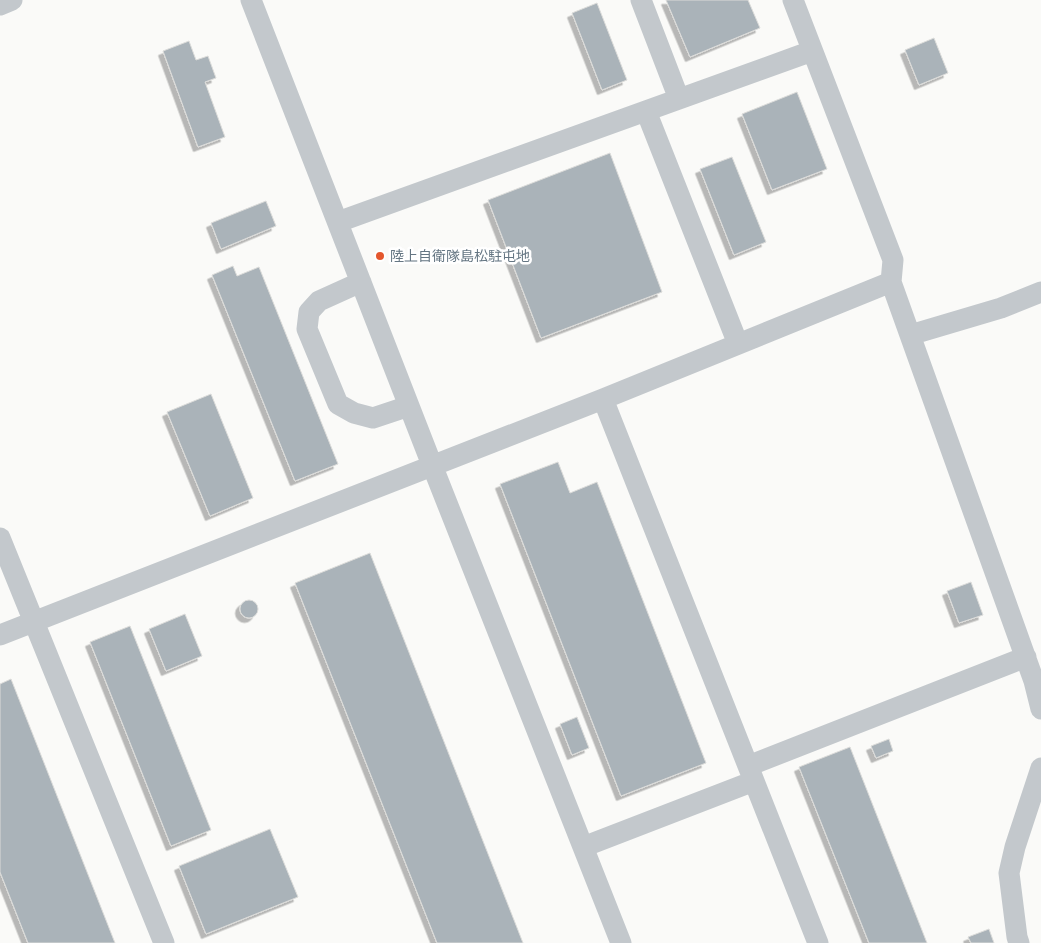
<svg xmlns="http://www.w3.org/2000/svg" width="1041" height="943" font-family="Figtree,'Noto Sans JP',sans-serif">
<style>
.building{fill:#aab3b9;stroke:#dcdcda;filter:url(#shadow)}
.lines{fill:none;stroke-linecap:round;stroke-linejoin:round}
.minor{stroke:#c3c8cc;stroke-width:21}
.poi-dot{fill:#e4572e;stroke:#fff;stroke-width:2}
.labels{text-anchor:middle;stroke-width:5;stroke-linejoin:round;paint-order:stroke}
.poi-label{font-size:14px;fill:#657683;stroke:#fff;text-anchor:start}
</style>
<defs>
<filter id="shadow"><feDropShadow dx="-4.5" dy="4.5" stdDeviation="0" flood-color="#0004"/></filter>
</defs>
<rect width="100%" height="100%" fill="#fafaf8"/>
<path class="building" d="M666 0H748L760 28 690 57Z
M597 3 627 80 602 90 572 13Z
M934 38 948 73 919 85 905 50Z
M189 41 196 60 208 56 216 78 205 82 225 137 198 147 163 51Z
M797 92 827 169 772 190 742 114Z
M610 153 662 292 541 338 488 200Z
M732 157 766 242 734 255 700 169Z
M266 201 276 226 221 249 211 223Z
M233 266 237 276 259 267 338 464 295 481 212 275Z
M211 394 253 498 210 516 167 412Z
M558 462 570 493 597 482 706 763 621 796 500 484Z
M370 553 523 943H437L295 583Z
M971 582 983 615 959 623 947 591Z
M240 609a9 9 0 1 1 18 0a9 9 0 1 1-18 0Z
M185 614 202 656 166 671 149 629Z
M130 626 211 830 171 846 90 642Z
M11 679 115 943H28L0 872V684Z
M577 717 589 748 572 755 560 724Z
M889 739 893 751 876 758 871 746Z
M850 747 927 943H869L799 767Z
M270 829 298 897 206 934 179 866Z
M989 929 994 943H971L968 937Z"/>
<g class="lines">
<path class="minor" d="M251 0 432 465 621 943
M641 0 679 99
M793 0 893 260 891 282 1034 681 1041 709
M0 5 12 0
M646 111 738 344
M338 222 812 51
M361 282 319 301 309 312 307 329 338 404 354 413 373 418 409 406
M910 335 1001 308 1041 292
M603 399 818 943
M0 538 164 943
M0 635 603 399 891 282
M748 766 1026 657
M583 847 754 781
M1019 943 1017 937 1009 873 1015 847 1041 768"/>
</g>
<circle class="poi-dot" cx="380" cy="256" r="5"/>
<g class="labels">
<g class="poi-label">
<text x="390" y="261">陸上自衛隊島松駐屯地</text>
</g>
</g>
</svg>
